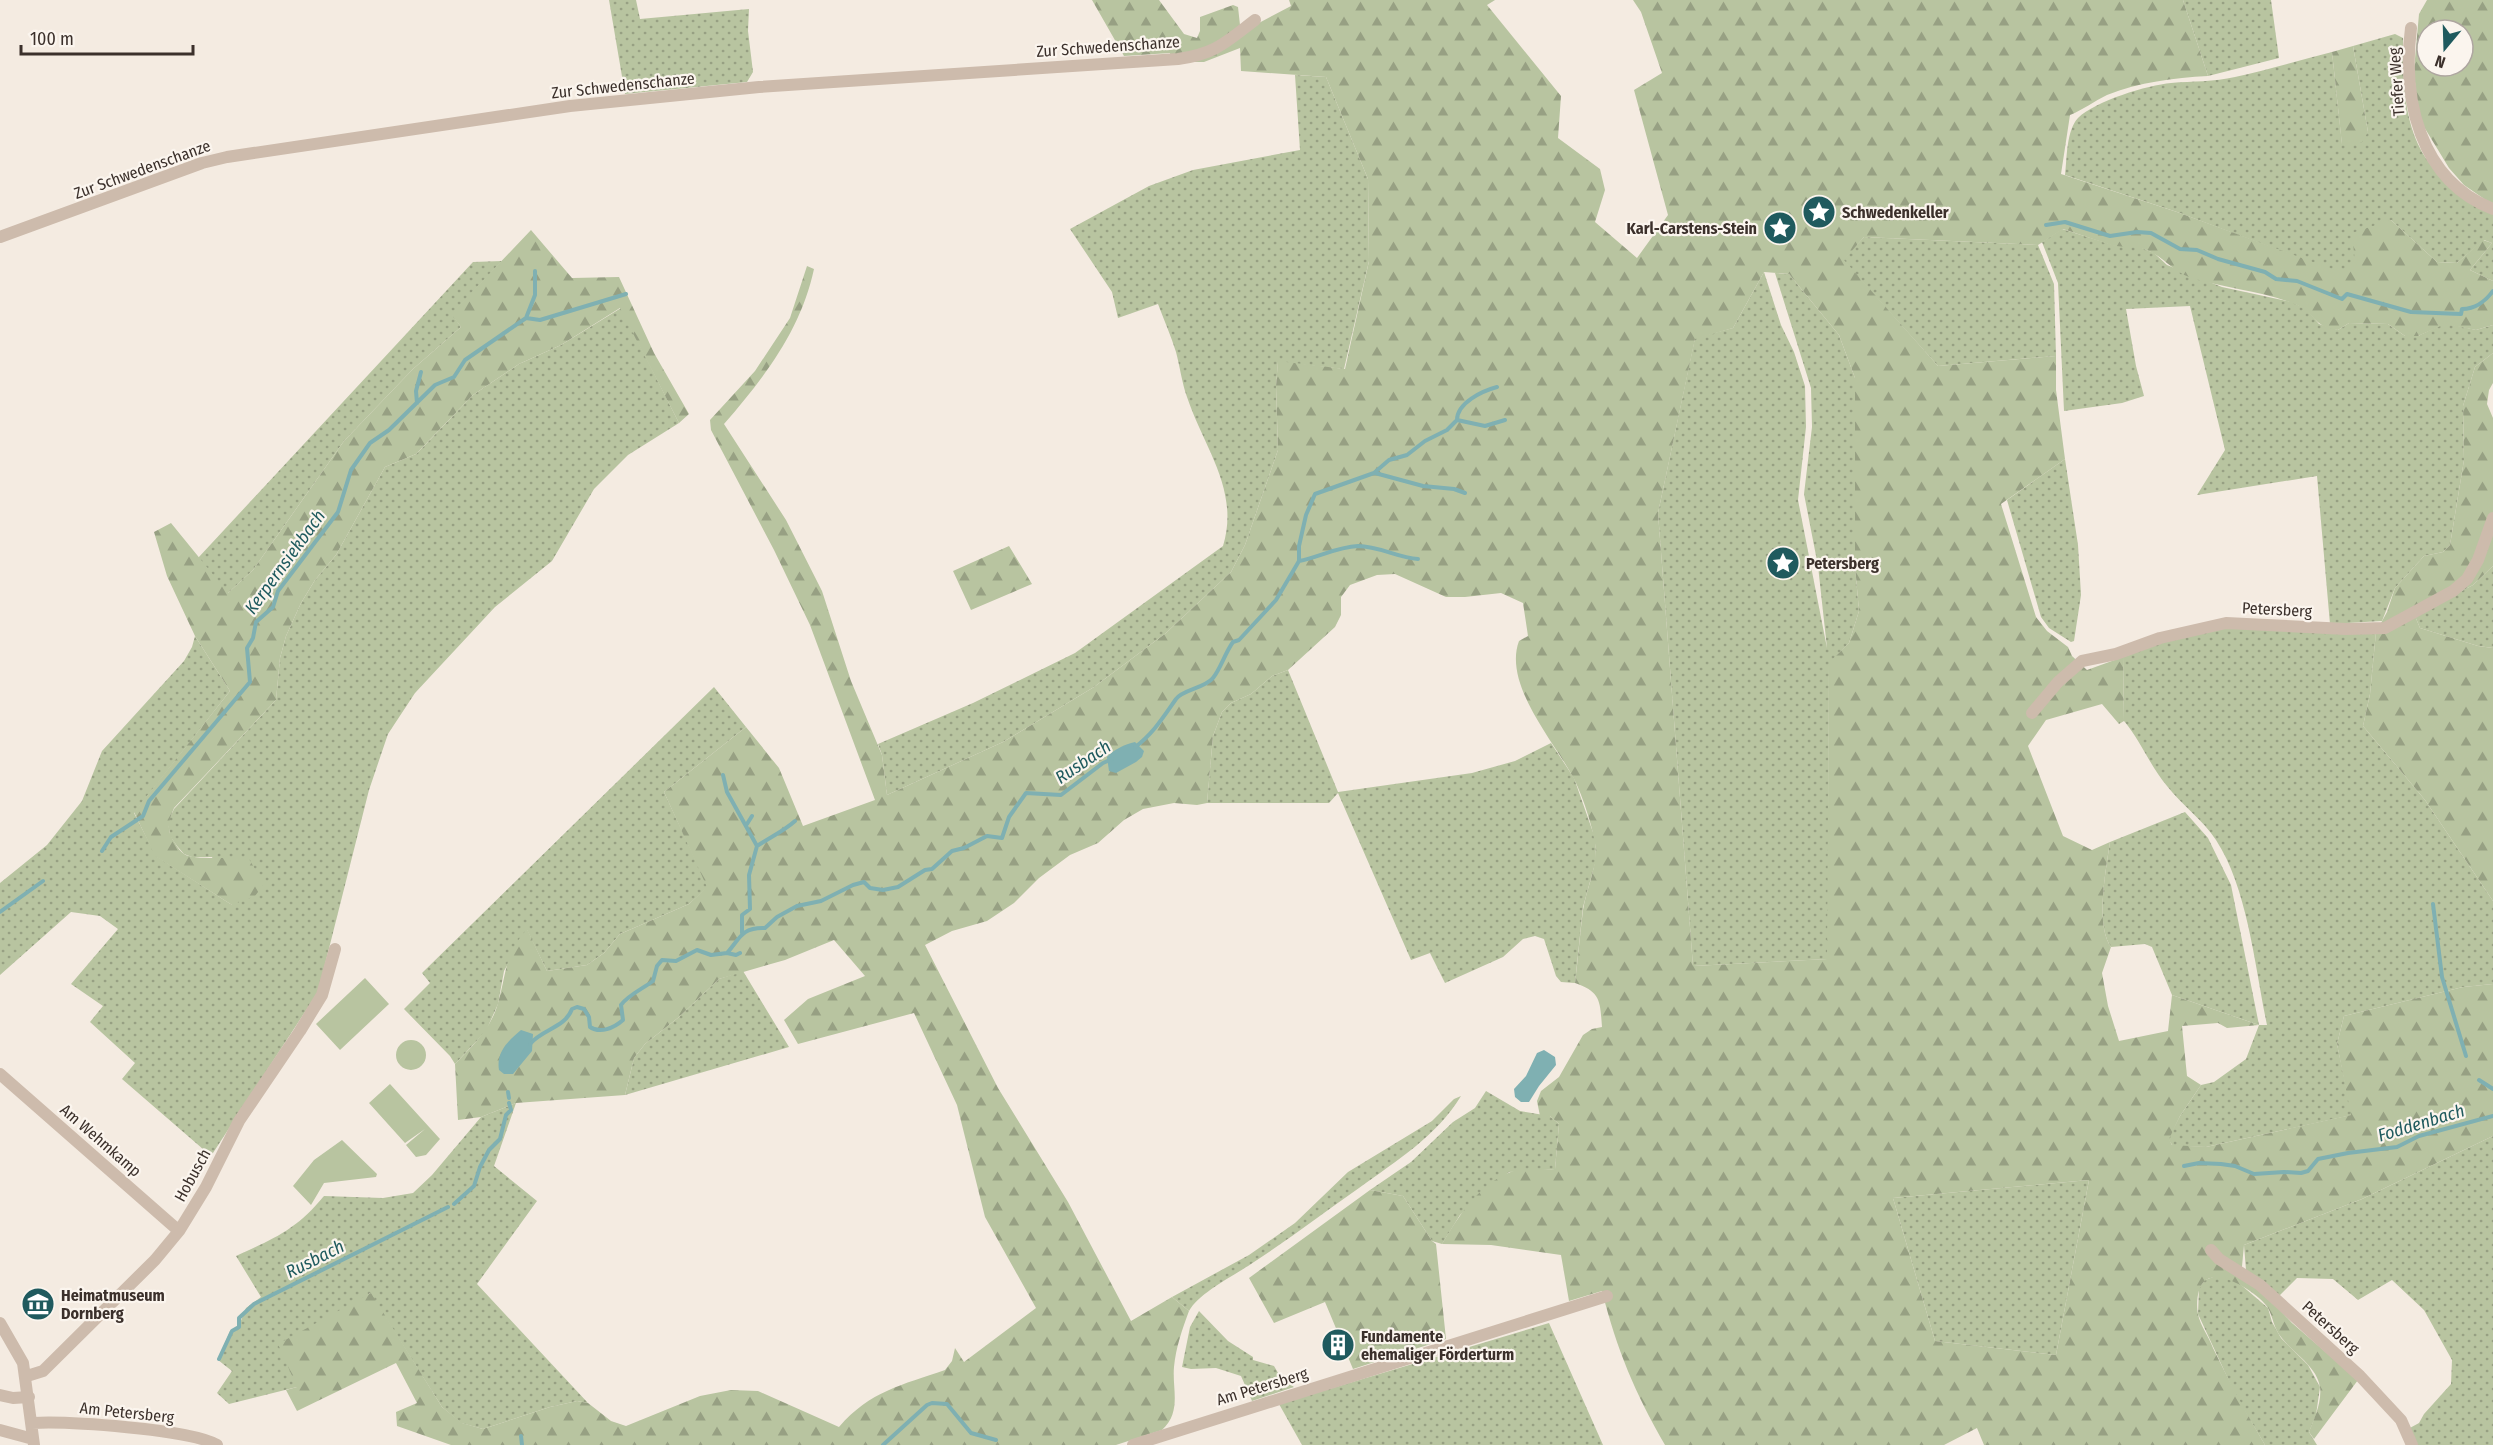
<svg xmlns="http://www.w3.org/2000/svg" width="2493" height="1445" font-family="'Fira Sans Condensed',sans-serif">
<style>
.grass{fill:url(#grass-dots)}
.forest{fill:url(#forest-firs);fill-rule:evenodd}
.garden{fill:#b8c4a0}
.water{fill:#7fb0b2}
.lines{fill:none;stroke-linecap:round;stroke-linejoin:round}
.stream{stroke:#7fb0b2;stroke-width:4}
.minor{stroke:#cdbbac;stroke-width:12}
.labels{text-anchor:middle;stroke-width:4.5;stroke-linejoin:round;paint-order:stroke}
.street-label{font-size:16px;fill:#3b302b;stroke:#fbf5ee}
.poi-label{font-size:16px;font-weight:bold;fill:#3b302b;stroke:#fbf5ee;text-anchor:start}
.water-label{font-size:18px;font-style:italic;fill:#1f5a5e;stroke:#fbf5ee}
</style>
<defs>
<pattern id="grass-dots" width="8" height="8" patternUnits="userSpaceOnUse" patternTransform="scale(1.5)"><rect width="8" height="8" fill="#b8c4a0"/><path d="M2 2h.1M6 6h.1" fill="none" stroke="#97a083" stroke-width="1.8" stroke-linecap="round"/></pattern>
<pattern id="forest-firs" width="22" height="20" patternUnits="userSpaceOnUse" patternTransform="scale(1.5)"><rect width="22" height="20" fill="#b8c4a0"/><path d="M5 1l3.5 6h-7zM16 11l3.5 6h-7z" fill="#97a083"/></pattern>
</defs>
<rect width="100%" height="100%" fill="#f4ebe1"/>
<path class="grass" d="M609 0H636L640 19 749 9 748 31 753 72 747 82 625 94Z
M2183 0H2271L2279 58 2208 76Z
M2395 34 2403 38C2403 84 2403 138 2438 173 2453 189 2475 201 2493 214V281L2470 270 2492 243 2484 240 2457 263 2437 262 2391 220 2355 263 2340 273 2177 212 2065 175C2067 159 2066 131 2078 118 2095 101 2148 85 2171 83 2193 81 2214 82 2235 77 2268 70 2300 60 2332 52L2342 144 2368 132 2353 46Z
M1295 75 1326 77 1368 179 1369 261 1344 369 1278 362 1276 386 1278 450 1245 545 1231 572 1166 633 1094 687 1003 742 887 795 882 755 878 744 973 703 1075 653 1223 546C1240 490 1204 448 1187 397 1182 383 1180 367 1176 352 1171 336 1164 320 1158 304L1118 318 1112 292 1070 229 1149 186 1193 170 1300 150Z
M2062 229 2113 245 2137 246 2154 253 2167 265 2222 287 2292 302 2306 309 2319 324 2338 330 2349 323 2388 324 2405 336H2418L2445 323 2476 330 2493 325V353L2475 367 2463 406 2464 460 2450 545 2443 552 2424 556 2395 588 2382 621 2330 624 2317 476 2197 495 2225 450 2190 306 2126 309 2136 366 2144 396 2122 403 2064 411 2058 283 2042 242Z
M1864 237 2038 245 2054 284 2056 356 1938 366 1843 260Z
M502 261 452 314 461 327 413 369 344 441 253 570 227 594 198 558 473 262Z
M1764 272 1781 325 1794 352 1805 386 1806 427 1798 500 1827 648 1818 566 1804 494 1812 427 1811 388 1775 273 1789 274 1839 335 1855 378V566L1859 611 1849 643 1829 664 1828 959 1693 966 1658 513 1695 338 1733 328Z
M621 308 679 423 628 455 594 489 552 561 495 607 415 693 388 734 369 790 318 992 211 1156 122 1079 135 1063 90 1022 103 1006 71 984 118 929 100 916 71 912 0 975V883L47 845 82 801 102 751 184 661 192 647 195 636 230 691 134 813 156 856 232 905 212 857H192L184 854 177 846 170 836 168 822 174 809 276 700 280 658 286 636 301 603 315 580 336 555 385 467 416 454 424 446 473 395 519 364 561 345Z
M2065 459 2078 545 2081 595 2074 641 2071 642 2049 628 2041 617 2007 500Z
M2493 566V648L2478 646 2420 628 2415 616 2473 585Z
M2228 626 2376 632 2370 694 2363 726 2425 800 2493 901V984L2463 987 2344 1016 2337 1044 2352 1115 2206 1147 2173 1146 2168 1139 2180 1116 2201 1085 2214 1082 2246 1059 2259 1025 2172 995 2152 947 2145 944 2111 947C2095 925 2106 869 2110 842L2185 812 2208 838 2231 885 2259 1025H2267C2255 968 2248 889 2216 840 2203 820 2182 805 2167 786 2150 766 2141 741 2124 721L2123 657 2169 640Z
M1288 670 1338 792 1472 773 1515 761 1551 743 1574 778 1595 838 1596 860 1583 907 1575 983 1561 982 1556 976 1544 939 1535 936 1523 939 1503 957 1445 983 1430 953 1411 960 1338 793 1329 803H1207L1213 736 1222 712 1231 703 1251 694 1272 676Z
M714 687 746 727 664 792 708 887 689 904 620 934 604 953 587 965 547 971 527 930 504 971 498 1004 486 1031 455 1064 450 1056 404 1009 430 983 422 973Z
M743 971 789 1047 625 1095 634 1058 645 1044 679 1017 719 979Z
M1486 1091 1520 1111 1550 1116 1559 1124 1555 1169 1509 1172 1460 1215 1442 1244 1432 1241 1403 1196 1370 1190 1411 1162 1453 1122 1475 1108Z
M1461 1096C1437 1136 1396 1161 1359 1188 1323 1213 1288 1240 1251 1264 1233 1276 1199 1293 1189 1311L1172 1297 1249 1255 1295 1223 1348 1172 1432 1121 1454 1099Z
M516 1103 494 1166 537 1201 477 1284 588 1403 577 1401 550 1407 483 1429 461 1423 442 1407 370 1293 297 1387 229 1404 217 1393 232 1371 218 1360 230 1331 238 1328 246 1308 261 1297 236 1256C275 1238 296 1230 324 1196L383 1198 413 1193 432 1175 481 1117Z
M2493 1136V1445H2416L2408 1429 2419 1423 2424 1414 2451 1384 2452 1360 2424 1310 2392 1280 2358 1300 2333 1279 2297 1278 2278 1297 2246 1270 2244 1245 2362 1199Z
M2089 1180 2056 1355 1935 1341 1893 1198Z
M2213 1277H2227L2240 1284 2268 1308 2272 1322 2281 1338 2308 1365 2320 1387 2316 1415 2309 1432 2317 1445H2265L2236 1396 2198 1314 2199 1288 2205 1280Z
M1199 1311 1228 1341 1253 1357V1360L1274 1366 1281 1378 1294 1387 1252 1401 1241 1376 1216 1368 1191 1369 1182 1367 1190 1327Z
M1549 1323 1603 1445H1302L1279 1404Z"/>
<path class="forest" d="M1092 0H1159L1184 34 1197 38 1200 31V17L1233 5 1238 7 1240 25 1257 24 1291 6 1289 0H1495L1487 5 1561 96 1558 138 1600 169 1605 190 1595 222 1637 258 1668 215 1634 90 1662 73 1641 12 1633 0H2183L2208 76C2173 78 2140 82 2107 95 2094 101 2083 110 2070 115L2061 174 2177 212 2340 272 2355 262 2352 233 2391 220 2437 262 2457 263 2483 240 2492 243 2470 270 2493 281V325L2476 330 2445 324 2418 336H2405L2388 324 2349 323 2338 330C2312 327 2315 311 2292 303 2261 291 2223 288 2189 277 2173 271 2165 259 2151 252 2138 245 2125 248 2111 245 2095 240 2079 234 2063 229L2038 245 1864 237 1844 260 1938 366 2056 356V390L2065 459 2001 504 2036 617 2047 631 2068 647 2072 656 2087 670 2123 657 2124 721 2119 724 2102 704 2046 720 2028 746 2063 836 2092 850 2110 842C2106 869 2095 925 2111 947L2102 973 2108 1006 2119 1041 2168 1031 2172 995 2259 1025 2227 1028 2218 1023 2182 1026 2187 1076 2201 1085 2180 1116 2169 1139 2172 1145 2206 1147 2351 1115 2337 1044 2344 1016 2463 987 2493 984V1136L2362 1199 2244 1245 2241 1277 2264 1293 2292 1323 2358 1380 2314 1439 2309 1432C2314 1419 2322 1402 2320 1387 2317 1366 2293 1353 2281 1337 2274 1329 2273 1317 2268 1308 2260 1295 2222 1269 2206 1280 2197 1286 2196 1304 2198 1314 2200 1325 2209 1337 2213 1348 2229 1381 2246 1413 2265 1445H1984L1977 1428 1944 1445H1665C1635 1393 1617 1350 1602 1291L1569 1301 1561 1255 1491 1245 1442 1244C1458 1217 1478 1186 1508 1173 1521 1167 1542 1170 1555 1169L1559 1124 1550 1116H1540L1537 1101 1541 1091 1559 1077 1583 1035 1592 1029 1602 1027C1600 1001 1601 992 1575 983 1578 958 1580 934 1583 910 1587 885 1600 863 1594 838 1591 821 1581 792 1573 777 1553 740 1503 684 1519 641L1528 636 1523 603 1501 593 1465 597H1446L1395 574 1377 575 1350 585 1341 597V615L1335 627 1288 670 1272 676 1251 694 1231 703 1222 712 1213 736 1207 803 1197 805 1174 803 1143 809 1124 820 1098 843 1070 855 1039 878 1014 903 987 921 952 931 925 945 998 1088 1068 1202 1131 1321 1172 1297 1189 1311C1182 1330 1176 1347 1174 1367 1172 1389 1182 1412 1162 1430L1116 1445H451L397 1426 396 1412 417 1403 396 1363 297 1411 286 1390 297 1387 278 1344 371 1293 442 1407 462 1423 483 1429 550 1407 577 1401 588 1403 611 1421 626 1426 700 1396 731 1390 758 1391 839 1427C870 1391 902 1385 945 1370L952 1361 955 1348 964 1362 1036 1308 985 1217 957 1105 914 1013 798 1044 784 1020 808 999 865 976 834 940 785 960 719 979 679 1017 645 1044 634 1058 625 1095 516 1103 481 1117 458 1120 455 1064C473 1045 491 1029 498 1003 507 972 504 955 527 929L547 971 587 965 604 953 620 934 689 904 707 887 664 792 746 727 779 768 803 826 875 800 810 625 774 550 711 430 710 420 755 371 790 318 807 266 814 269C801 330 764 378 724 424L786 520 822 591 851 681 882 755 887 795 1003 742 1094 687 1166 633 1231 572 1245 545 1278 450 1276 386 1278 361 1345 369 1369 261 1368 179 1326 77 1241 71 1240 48 1204 62H1171L1170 53 1124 56ZM1764 272 1789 274 1839 335 1855 378V566L1859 611 1849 643 1829 663 1827 959 1693 966 1658 513 1695 339 1733 328ZM2089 1180 2056 1355 1935 1341 1893 1198Z
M2427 0H2493V205L2464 185 2449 168 2418 117 2414 70 2419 14ZM2427 30H2463V66H2427Z
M2353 46 2368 132 2362 142 2342 145 2332 52Z
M531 230 572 278 619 277 654 353 689 414 679 423 620 308 561 345 519 364 473 395 416 454 385 467 336 555 315 580 301 603 286 636 280 658 276 700 174 808C168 822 166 831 175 843 177 847 181 852 184 854 194 861 234 856 249 859L264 884 255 896 232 905 155 856 134 812 230 691 195 636 167 576 154 532 171 523 228 593 253 570 344 441 413 369 461 327 451 314Z
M2493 353V383L2489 390 2487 404 2493 418V566L2473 585 2415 616 2420 628 2478 646 2493 648V901L2425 800 2363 726 2370 694 2376 632 2387 612 2395 588 2424 556 2443 552 2450 545 2464 460 2463 406 2475 367Z
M1009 546 1032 584 971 610 953 571Z
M1370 1190 1403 1196 1432 1241 1436 1244 1446 1339 1353 1369 1325 1302 1274 1323 1249 1278Z"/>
<path class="garden" d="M365 978 389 1004 340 1050 316 1024Z
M396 1055a15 15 0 1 1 30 0a15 15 0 1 1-30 0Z
M390 1084 440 1139 426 1155 416 1157 406 1145 425 1129 405 1143 369 1103Z
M342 1140 377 1174 376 1177 324 1183 311 1205 293 1186 314 1160Z"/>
<path class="water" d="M1135 742 1144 751 1142 757 1136 762 1116 773 1109 771 1107 757C1113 750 1125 744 1135 742Z
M521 1030 533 1034 532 1051 513 1074H504L499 1070C496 1052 508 1041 521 1030Z
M1544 1050 1555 1057 1556 1065 1539 1086 1529 1102H1521L1515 1097 1514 1089 1526 1076 1537 1053Z"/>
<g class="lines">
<path class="stream" d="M2046 225 2065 222 2110 236 2137 232 2151 233 2180 249 2197 250 2218 259 2265 272 2276 279 2297 281 2342 299 2347 294 2411 312 2461 314 2462 309C2475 309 2486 301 2493 291
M526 318 535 295V271
M417 403 416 391 421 372
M1457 420 1485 426 1505 420
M1375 473 1423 486 1454 489 1465 493
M1299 561C1319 557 1337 547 1358 546 1379 546 1398 558 1418 559
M1135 747C1153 734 1164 716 1176 699 1182 690 1205 688 1213 678 1221 668 1225 653 1233 642L1239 640 1276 600 1299 561V546L1306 515 1315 494 1374 473 1389 460 1407 455 1425 441 1447 430 1457 420C1457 403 1482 391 1497 387
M723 775 727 792 757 846 749 875 750 909 742 915V933
M747 824 752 816
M757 846C769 838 784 831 795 821
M102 851 111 837 143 816 149 801 250 682 247 648 253 638 256 622 273 607 278 591 338 512 351 470 370 443 389 430 435 385 454 377 465 360 526 318 540 320 626 294
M2433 904 2442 977 2466 1056
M0 912 43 881
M727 953 736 955 740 953
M530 1044C542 1029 565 1028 572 1009L577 1007 584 1009 589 1017 590 1027C600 1034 614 1028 623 1020L621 1005C628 995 644 988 653 981L657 966 662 960 676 961 697 950 711 955 727 953C740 939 741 927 765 928L777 917 797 906 821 901 853 885 864 882 870 888 883 890 898 887 925 870 932 869 952 851 964 848 987 836 1002 838 1009 817 1026 793 1061 795 1103 763 1112 759
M2479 1080 2493 1089
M508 1092 509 1098
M2184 1166 2199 1163 2221 1164 2235 1166 2254 1174 2284 1172 2301 1173 2308 1171 2318 1159 2348 1153 2397 1147 2419 1136 2493 1116
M454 1204 474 1186 480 1167 489 1150 500 1139 506 1115 511 1110 509 1103
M219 1359 232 1331 239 1327V1318L254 1304 448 1207
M521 1436 522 1445
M883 1445 927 1405 932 1403 947 1404 971 1433 996 1440"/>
<path class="minor" d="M2411 28C2402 98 2419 180 2493 209
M0 237 202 163 227 157 570 106 759 87 1178 59C1215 54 1225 43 1255 20
M2032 713 2058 682 2082 661 2116 654 2160 638 2226 623 2346 629 2385 628 2453 591 2467 579 2478 560 2493 518
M0 1074 179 1231
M2211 1250 2219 1259 2260 1285 2360 1376 2401 1420 2412 1445
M0 1323 23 1363 34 1445
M27 1376 43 1371 155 1260 179 1231 206 1187 239 1121 300 1031 322 995 335 949
M0 1395 13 1398 29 1397
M32 1423C66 1421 190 1429 217 1445
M0 1430 33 1439
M1133 1445 1607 1296"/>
</g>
<defs>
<symbol id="sight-disc" viewBox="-11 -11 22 22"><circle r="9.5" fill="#1f5a5e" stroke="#fbf5ee"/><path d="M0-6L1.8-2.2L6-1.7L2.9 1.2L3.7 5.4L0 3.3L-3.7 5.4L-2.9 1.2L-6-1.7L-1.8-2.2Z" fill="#fff"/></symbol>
<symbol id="museum-disc" viewBox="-11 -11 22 22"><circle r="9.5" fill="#1f5a5e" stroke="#fbf5ee"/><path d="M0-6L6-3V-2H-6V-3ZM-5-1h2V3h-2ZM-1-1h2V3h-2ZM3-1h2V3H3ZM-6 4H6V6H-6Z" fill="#fff"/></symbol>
<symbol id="building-disc" viewBox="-11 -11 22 22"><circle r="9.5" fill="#1f5a5e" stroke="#fbf5ee"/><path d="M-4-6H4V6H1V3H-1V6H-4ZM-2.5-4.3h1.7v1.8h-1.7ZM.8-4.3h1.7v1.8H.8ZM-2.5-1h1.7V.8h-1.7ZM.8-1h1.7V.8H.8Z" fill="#fff"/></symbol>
</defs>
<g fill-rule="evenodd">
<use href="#sight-disc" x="1800" y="193" width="38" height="38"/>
<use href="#sight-disc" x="1761" y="209" width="38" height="38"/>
<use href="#sight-disc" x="1764" y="544" width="38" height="38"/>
<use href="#museum-disc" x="19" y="1285" width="38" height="38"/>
<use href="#building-disc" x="1319" y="1326" width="38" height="38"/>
</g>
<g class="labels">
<g class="street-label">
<text transform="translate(1108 46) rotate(-4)" y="6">Zur Schwedenschanze</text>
<text transform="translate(2396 82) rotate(-94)" y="6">Tiefer Weg</text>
<text transform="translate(623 85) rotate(-6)" y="6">Zur Schwedenschanze</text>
<text transform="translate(142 169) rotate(-20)" y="6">Zur Schwedenschanze</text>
<text transform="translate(2277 609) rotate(3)" y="6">Petersberg</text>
<text transform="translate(101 1140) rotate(41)" y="6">Am Wehmkamp</text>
<text transform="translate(192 1175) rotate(-61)" y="6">Hobusch</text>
<text transform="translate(2331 1327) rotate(42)" y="6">Petersberg</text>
<text transform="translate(1262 1386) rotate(-17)" y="6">Am Petersberg</text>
<text transform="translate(127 1412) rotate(6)" y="6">Am Petersberg</text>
</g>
<g class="poi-label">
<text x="1842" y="218">Schwedenkeller</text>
<text x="1757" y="234" text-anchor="end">Karl-Carstens-Stein</text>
<text x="1806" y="569">Petersberg</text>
<text x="61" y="1301">Heimatmuseum<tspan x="61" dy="18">Dornberg</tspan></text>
<text x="1361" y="1342">Fundamente<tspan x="1361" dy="18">ehemaliger Förderturm</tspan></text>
</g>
<g class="water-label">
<text transform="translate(285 562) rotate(-54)" y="6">Kerpernsiekbach</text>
<text transform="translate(1083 762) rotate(-34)" y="6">Rusbach</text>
<text transform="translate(2421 1123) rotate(-17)" y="6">Foddenbach</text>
<text transform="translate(315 1259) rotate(-27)" y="6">Rusbach</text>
</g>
</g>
<g transform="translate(2445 48) rotate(199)"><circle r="28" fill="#fbf5ee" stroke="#aea6a0" stroke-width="1.5"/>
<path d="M0-4.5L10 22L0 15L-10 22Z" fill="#1f5a5e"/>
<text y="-9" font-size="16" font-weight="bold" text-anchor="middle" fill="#3b302b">N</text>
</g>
<path d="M21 45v9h172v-9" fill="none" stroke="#3b302b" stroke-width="3"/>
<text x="30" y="45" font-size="18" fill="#3b302b" stroke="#fbf5ee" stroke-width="4.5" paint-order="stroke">100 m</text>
</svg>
